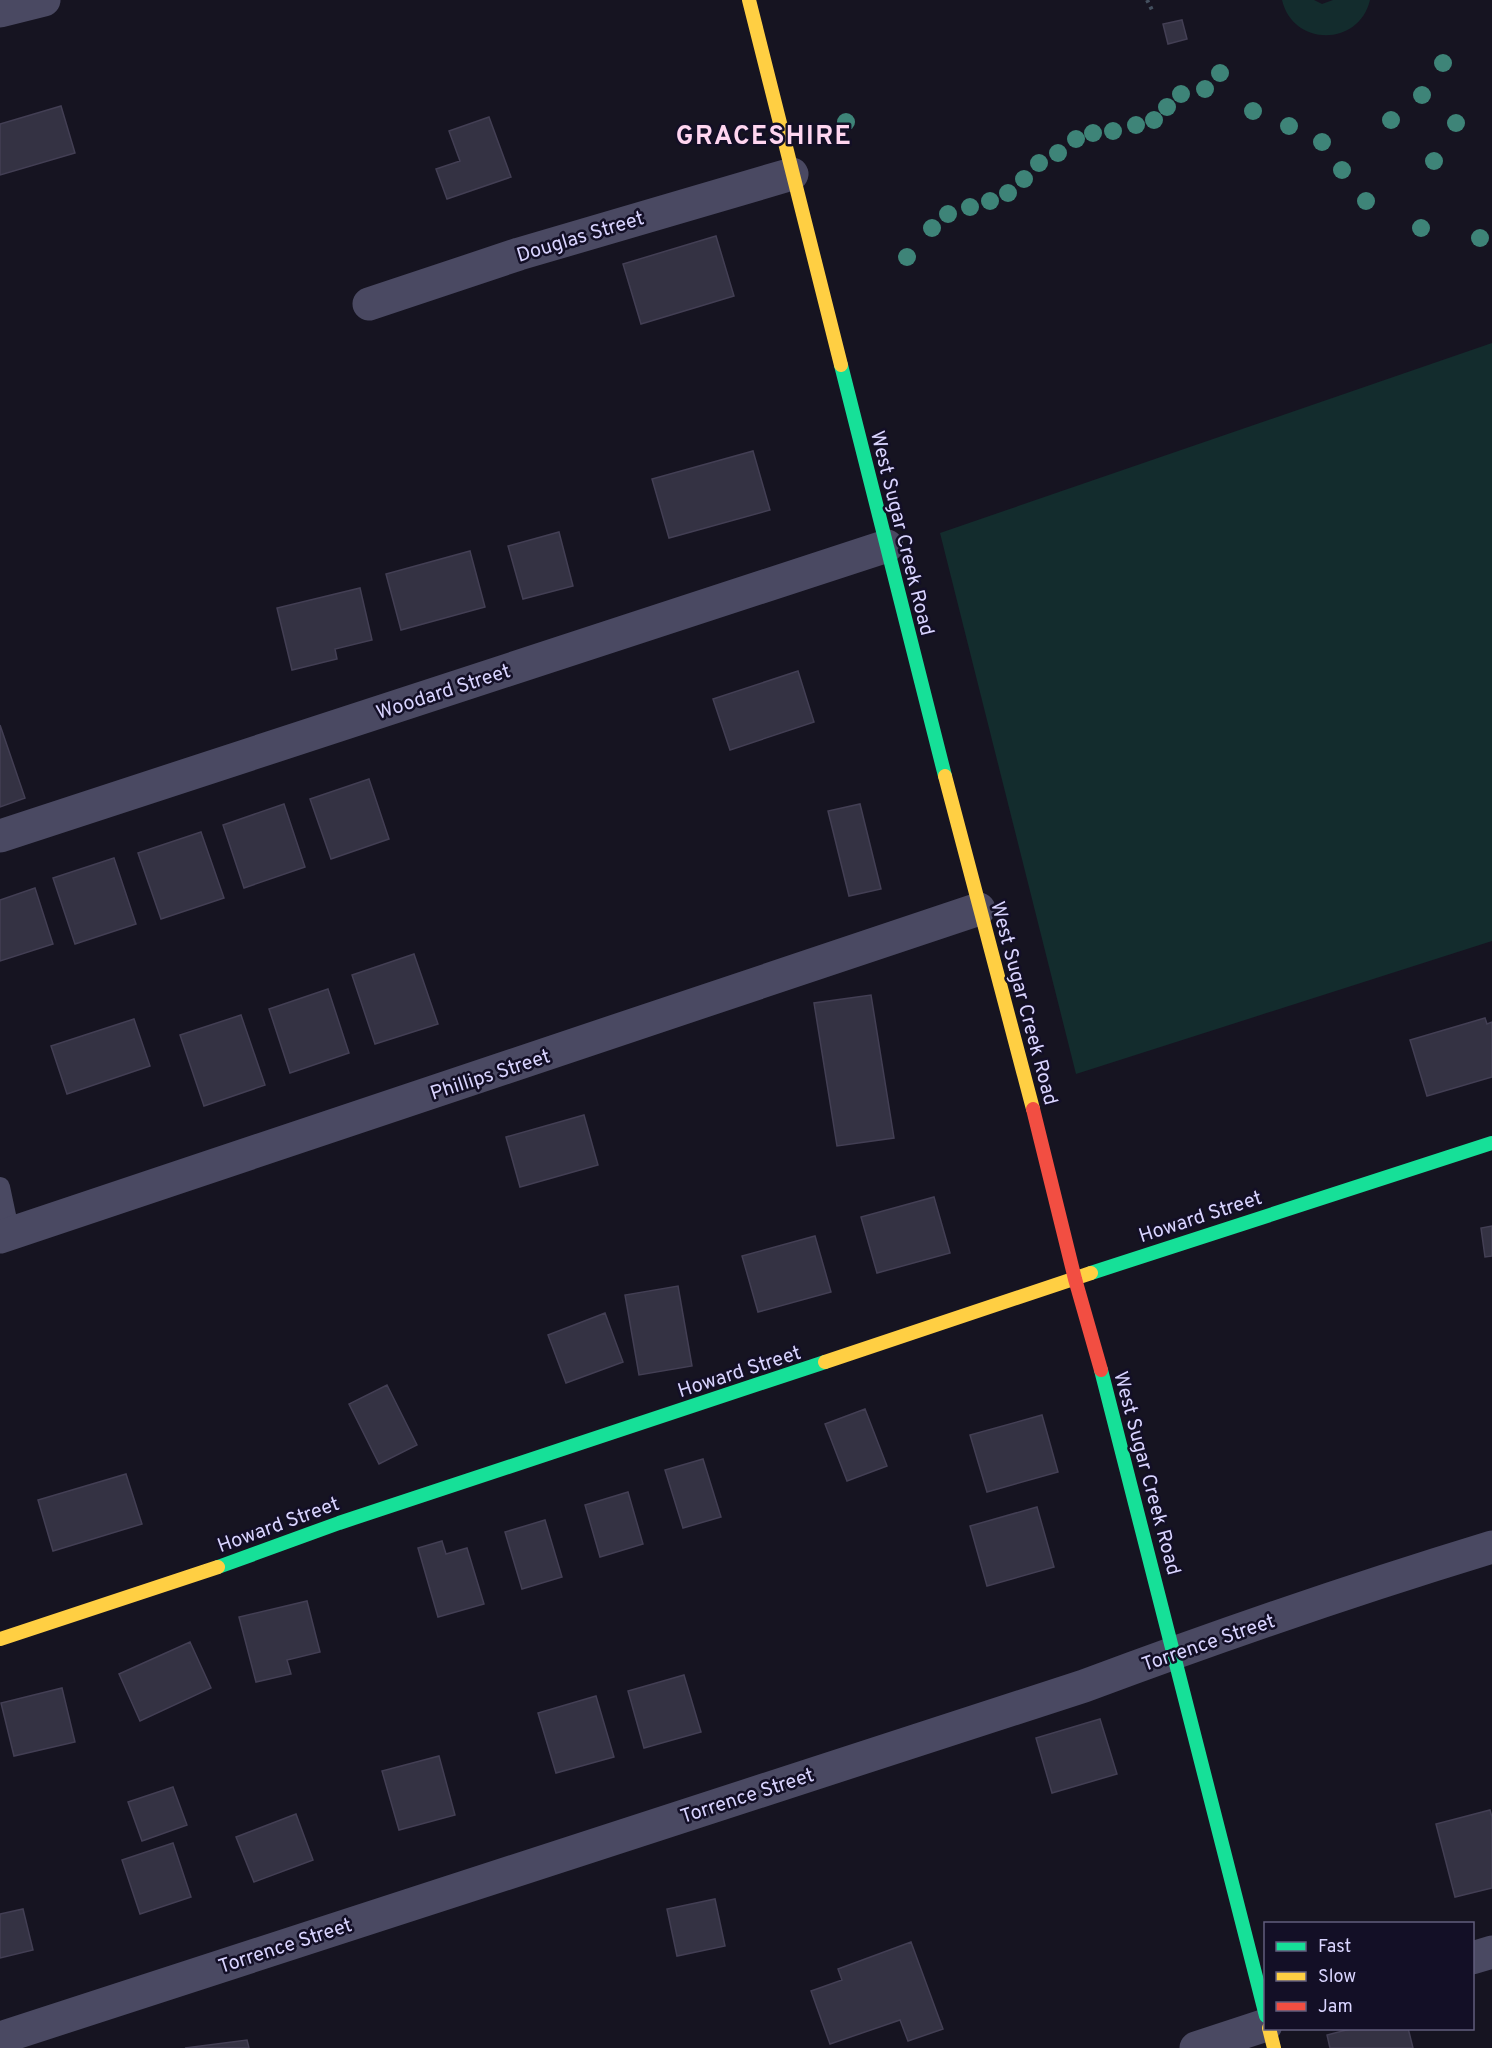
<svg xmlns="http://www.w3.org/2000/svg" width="1492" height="2048" font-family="Overpass,sans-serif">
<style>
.green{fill:#132c2d}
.building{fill:#343243;stroke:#433f54;stroke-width:1.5}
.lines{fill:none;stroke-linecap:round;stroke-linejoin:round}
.path{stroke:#44505f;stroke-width:4;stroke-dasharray:3 4.5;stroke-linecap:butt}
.lane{stroke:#4a4962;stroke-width:20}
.street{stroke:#4a4962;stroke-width:33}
.fast{stroke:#16e098;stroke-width:14}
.slow{stroke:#ffcf43;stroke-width:14}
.jam{stroke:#f24e42;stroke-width:14}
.tree{fill:#3e8478}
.labels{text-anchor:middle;stroke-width:5;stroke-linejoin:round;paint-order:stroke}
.street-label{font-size:20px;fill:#d9d4ff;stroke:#130f26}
.district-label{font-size:26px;font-weight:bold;letter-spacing:1.5px;fill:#ffd6f0;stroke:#130f26}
</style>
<rect width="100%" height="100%" fill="#161421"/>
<path class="green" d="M1282 0H1314L1322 4 1333 0H1370C1359 47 1293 47 1282 0Z
M1492 343V941L1076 1074 940 533Z"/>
<path class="building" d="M1182 20 1187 39 1168 44 1163 24Z
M61 106 75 153 0 175V124Z
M489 117 511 177 447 199 436 169 460 161 449 131Z
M716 236 734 296 641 324 623 264Z
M753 451 770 510 669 538 652 479Z
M559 532 573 586 523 599 508 546Z
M470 551 485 607 401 630 386 574Z
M360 588 372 640 335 649 337 659 292 670 277 608Z
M798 671 814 722 730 750 713 699Z
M0 725 25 798 0 807Z
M369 779 389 839 331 859 310 799Z
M284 804 305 867 244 888 223 825Z
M860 804 881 889 849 896 828 811Z
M201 832 224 898 161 919 138 853Z
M114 858 136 924 75 944 53 878Z
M35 888 53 944 0 961V900Z
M414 954 438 1024 375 1044 352 975Z
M328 989 349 1053 290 1073 269 1009Z
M871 995 894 1138 837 1146 814 1003Z
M241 1015 265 1085 204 1106 180 1035Z
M1485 1018 1487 1024 1492 1022V1077L1427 1096 1410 1040Z
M134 1019 150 1066 67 1094 51 1046Z
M584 1115 598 1165 520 1187 506 1137Z
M934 1197 950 1253 877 1273 861 1217Z
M1492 1226V1256L1485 1257 1481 1228Z
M815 1236 831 1292 758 1312 742 1256Z
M678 1286 692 1366 639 1375 625 1295Z
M605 1313 623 1362 566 1383 548 1335Z
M387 1385 417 1445 379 1464 349 1404Z
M865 1409 887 1466 847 1481 825 1424Z
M1042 1415 1058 1472 987 1492 970 1435Z
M703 1459 721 1517 683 1528 665 1470Z
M126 1474 142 1524 53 1551 38 1500Z
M628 1492 643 1544 600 1557 585 1505Z
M1037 1507 1054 1567 987 1586 970 1526Z
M545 1520 562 1577 522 1589 505 1532Z
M442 1541 446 1554 467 1548 484 1604 438 1617 418 1548Z
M307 1601 320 1652 287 1660 291 1674 256 1682 239 1617Z
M190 1642 211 1688 140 1721 119 1674Z
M684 1675 701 1732 644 1748 628 1691Z
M62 1688 75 1742 14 1756 1 1703Z
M596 1696 614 1757 556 1773 538 1713Z
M1100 1719 1117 1774 1052 1793 1036 1738Z
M439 1756 455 1815 399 1830 382 1771Z
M173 1787 187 1825 142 1841 128 1802Z
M1490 1810 1492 1817V1888L1455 1897 1436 1824Z
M296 1814 313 1860 254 1882 236 1837Z
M173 1843 191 1897 140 1914 122 1860Z
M715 1899 725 1946 677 1956 667 1909Z
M23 1909 33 1950 0 1958V1914Z
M911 1942 943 2029 908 2041 900 2020 830 2044 811 1991 842 1980 838 1969Z
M1354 2028H1408L1413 2048H1330L1327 2035Z
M247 2040 249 2048H185Z"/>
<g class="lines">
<path class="path" d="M1147 0 1153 12"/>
<path class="lane" d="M0 1187 10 1234"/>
<path class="street" d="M0 11 44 0
M369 304 519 254 792 174
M0 836 887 546
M0 1237 979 909
M1472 1958 1492 1952
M0 2038 1084 1686C1218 1636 1354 1589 1492 1547
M1196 2048 1266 2025"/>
<path class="fast" d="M841 365 945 776
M1091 1273 1492 1143
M1101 1370 1266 2016
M218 1567 339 1523 825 1362"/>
<path class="slow" d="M749 0 841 365
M945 776 1033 1109
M825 1362 1091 1273
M0 1639 218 1567
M1269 2028 1274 2048"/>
<path class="jam" d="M1033 1109 1075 1279 1101 1370"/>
</g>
<g class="tree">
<circle cx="1443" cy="63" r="9"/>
<circle cx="1220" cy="73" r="9"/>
<circle cx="1205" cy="89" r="9"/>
<circle cx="1181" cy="94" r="9"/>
<circle cx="1422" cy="95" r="9"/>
<circle cx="1167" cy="107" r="9"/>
<circle cx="1253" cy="111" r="9"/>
<circle cx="1154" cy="120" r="9"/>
<circle cx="1391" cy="120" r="9"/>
<circle cx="846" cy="122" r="9"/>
<circle cx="1456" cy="123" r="9"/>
<circle cx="1136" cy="125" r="9"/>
<circle cx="1289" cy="126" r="9"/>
<circle cx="1113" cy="131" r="9"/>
<circle cx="1093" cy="133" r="9"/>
<circle cx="1076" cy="139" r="9"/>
<circle cx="1322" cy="142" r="9"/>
<circle cx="1058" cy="153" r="9"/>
<circle cx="1434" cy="161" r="9"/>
<circle cx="1039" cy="163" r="9"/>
<circle cx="1342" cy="170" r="9"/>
<circle cx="1024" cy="179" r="9"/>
<circle cx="1008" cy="193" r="9"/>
<circle cx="990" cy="201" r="9"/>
<circle cx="1366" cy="201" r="9"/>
<circle cx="970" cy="207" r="9"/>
<circle cx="948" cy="214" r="9"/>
<circle cx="932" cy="228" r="9"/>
<circle cx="1421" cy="228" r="9"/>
<circle cx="1480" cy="238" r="9"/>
<circle cx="907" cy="257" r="9"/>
</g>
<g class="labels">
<g class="street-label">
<text transform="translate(580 236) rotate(-17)" y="7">Douglas Street</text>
<text transform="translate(903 533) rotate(76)" y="7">West Sugar Creek Road</text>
<text transform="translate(443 691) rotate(-18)" y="7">Woodard Street</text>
<text transform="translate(1025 1003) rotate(75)" y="7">West Sugar Creek Road</text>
<text transform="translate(490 1074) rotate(-18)" y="7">Phillips Street</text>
<text transform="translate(1200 1216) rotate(-18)" y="7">Howard Street</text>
<text transform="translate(739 1371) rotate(-18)" y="7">Howard Street</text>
<text transform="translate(1148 1473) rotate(75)" y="7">West Sugar Creek Road</text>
<text transform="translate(278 1524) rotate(-20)" y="7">Howard Street</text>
<text transform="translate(1208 1642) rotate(-19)" y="7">Torrence Street</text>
<text transform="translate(747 1795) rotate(-18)" y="7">Torrence Street</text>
<text transform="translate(285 1945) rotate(-18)" y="7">Torrence Street</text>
</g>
<g class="district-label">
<text x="764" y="144">GRACESHIRE</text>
</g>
</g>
<rect x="1264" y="1922" width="210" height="108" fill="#130f26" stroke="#625e7d" stroke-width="1.5"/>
<rect x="1276" y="1942" width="30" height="9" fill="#16e098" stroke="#625e7d" stroke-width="1.5"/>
<text x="1318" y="1952" font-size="18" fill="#d9d4ff">Fast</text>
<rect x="1276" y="1972" width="30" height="9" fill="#ffcf43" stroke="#625e7d" stroke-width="1.5"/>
<text x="1318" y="1982" font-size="18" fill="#d9d4ff">Slow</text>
<rect x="1276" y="2002" width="30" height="9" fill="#f24e42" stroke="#625e7d" stroke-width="1.5"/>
<text x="1318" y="2012" font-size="18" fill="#d9d4ff">Jam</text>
</svg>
